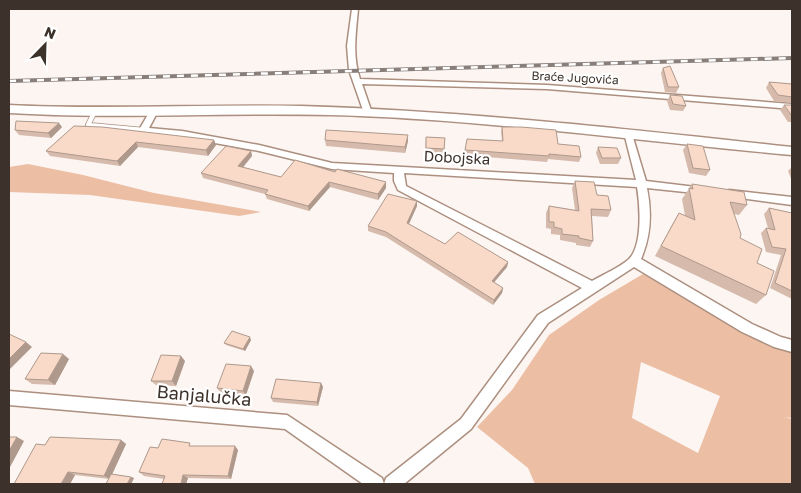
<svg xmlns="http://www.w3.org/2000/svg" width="801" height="493" font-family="'Golos Text',sans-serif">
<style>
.green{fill:#ecbfa5;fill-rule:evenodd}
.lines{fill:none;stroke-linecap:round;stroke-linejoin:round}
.service-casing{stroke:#ac8f7f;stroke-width:6}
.minor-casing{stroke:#ac8f7f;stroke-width:3}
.secondary-casing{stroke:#ac8f7f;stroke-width:3}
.service{stroke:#fff;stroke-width:4.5}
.minor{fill:#fff;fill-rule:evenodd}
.secondary{fill:#fff;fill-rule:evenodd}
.rail-casing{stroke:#897f7a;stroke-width:4}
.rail{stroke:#fff;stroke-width:2.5;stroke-dasharray:7;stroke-linecap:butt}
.wall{fill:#d6bbac}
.shaded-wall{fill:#ae998c}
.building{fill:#f9dac8;stroke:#ae998c}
.labels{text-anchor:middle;stroke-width:4.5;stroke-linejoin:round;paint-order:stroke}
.far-street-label{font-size:12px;fill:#3d312b;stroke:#fff}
.street-label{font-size:15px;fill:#3d312b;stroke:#fff}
.near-street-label{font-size:18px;fill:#3d312b;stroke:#fff}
</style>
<rect width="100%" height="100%" fill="#fcf5f2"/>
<path class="green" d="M28 164 83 175 154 193 261 212 239 216 90 195 9 192V167Z
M643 274 751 335 792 351V418L784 417 792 419V484H535L528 468 477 427 512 390 549 335 599 300ZM641 362 720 396 698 453 632 418Z"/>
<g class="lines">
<defs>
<path id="service" d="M94 113 88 125 143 130"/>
<path id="minor" d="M352 9H358C356 32 352 56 360 79L547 85 792 104V109L547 89 362 84 372 113 368 116 364 113 349 70 347 46Z
M153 110 157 113 149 128 182 131 259 145 332 163 636 180 624 133 628 130 631 131 646 181 704 188 709 191 704 194 647 188C652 213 651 236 641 259L752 324 781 337 792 340V352L774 347 742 332 634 267 548 323 471 429 404 484H363L285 429 9 405V391L287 415 382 478 384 484 386 478 461 419 538 315 582 288 398 190 394 181V173L332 169 259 151 182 137 140 132 139 130 150 111ZM404 173 637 187C640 205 643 245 629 259 619 268 604 274 592 281L406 186Z
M729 190 792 197V205L725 196 724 194 725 192Z"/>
<path id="secondary" d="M9 105C106 110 203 104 301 106 465 111 629 129 792 147V155C648 142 505 122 360 116 243 111 126 120 9 113Z"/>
</defs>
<use href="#service" class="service-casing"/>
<use href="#minor" class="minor-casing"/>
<use href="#secondary" class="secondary-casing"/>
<use href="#service" class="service"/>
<use href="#minor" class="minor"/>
<use href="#secondary" class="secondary"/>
<defs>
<path id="rail" d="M9 81 792 58"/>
</defs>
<use href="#rail" class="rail-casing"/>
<use href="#rail" class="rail"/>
</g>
<path class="wall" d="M663 68 679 87 676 93 665 92 661 73Z
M769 82 792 84V103L774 101 766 88Z
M670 95 686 106 683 111 670 110 667 101Z
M784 105H792V122H788L780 110Z
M74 126 214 140 216 145 208 156 138 147 120 166 50 156 46 151Z
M62 127 51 138 19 135 15 130Z
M502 127 558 144 581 157 579 162 548 159 547 162 464 155 467 139 502 141 501 132Z
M426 137 445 138 444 155 425 154Z
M325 140 408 141 405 153 326 146Z
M687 144 710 170 706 176 689 173 683 150Z
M598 147 621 158 618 164H600L596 153Z
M251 151 252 156 243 167 281 177 335 172 386 182V188L378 200 330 187 309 211 267 199 265 194 203 178 201 173Z
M792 167V181L788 171Z
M575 181 597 195 611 210 608 217 592 216 593 241 590 247 576 245V243L560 240V235L551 234V229L546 228V213L549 206 575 210 572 188Z
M692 184 747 205 739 215 734 214 740 238 757 263 766 295 756 304 655 256 673 223 679 213 685 216 682 199Z
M417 206 409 224 445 244 508 262 507 267 494 282 503 288 502 293 493 305 386 237 368 231V226Z
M769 208 792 213V299L770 288 781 255 766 252 761 233 766 228H768L764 214Z
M251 340 245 351 226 345 224 343Z
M69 359 55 385 32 384 25 379Z
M185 361 176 386 156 385 151 381Z
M254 371 246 395 221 393 217 388Z
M321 383 323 387 318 406 273 402 271 398Z
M121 440 126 444 112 474 131 477 134 478 131 484H106L109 479 75 475 70 484 45 445Z
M193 446 238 450 231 479 188 478 186 484H162L164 479 144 476 139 472 158 448Z"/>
<path class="shaded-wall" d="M59 123 62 127 51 138 48 133Z
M408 135V141L405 153V147Z
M214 140 216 145 208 156 206 150Z
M136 142 138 147 120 166 117 161Z
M251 151 252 156 240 171 238 166Z
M329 182 330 187 309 211 308 206Z
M386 182V188L378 200V194Z
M417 201V206L407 228V223Z
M508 262 507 267 491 286 492 281Z
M503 288 502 293 493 305 494 300Z
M250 337 251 340 245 351 243 349Z
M26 342 32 347 9 370V359Z
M63 354 69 359 55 385 48 380Z
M181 356 185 361 176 386 172 381Z
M251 366 254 371 246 395 243 391Z
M321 383 323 387 318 406 317 402Z
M17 437 24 441 9 469V451Z
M121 440 126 444 110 479 104 476Z
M235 446 238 450 231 479 228 476Z
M68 472 75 475 70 484H61Z
M183 475 188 478 186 484H181Z
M131 477 134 478 131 484H127Z"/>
<path class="building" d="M670 66 679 87H668L663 68Z
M769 82 792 84V97L778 95Z
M670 95 682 96 686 106 673 104Z
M784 105H792V116Z
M16 121 59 123 48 133 15 130Z
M74 126 102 127 214 140 206 150 136 142 117 161 46 151Z
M502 127H521L556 130 558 144 579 146 581 157 549 154V156L465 150 467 139 503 141Z
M326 130 408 135 405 147 325 140Z
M426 137 445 138 444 149 426 148Z
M687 144 703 146 710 170 693 168Z
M226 146 251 151 238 166 281 177 295 160 335 172 337 169 386 182 378 194 329 182 308 206 265 194 268 190 201 173Z
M598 147 617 148 621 158H602Z
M575 181 594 182 597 195 608 196 611 210 591 209 593 241 579 238V236L562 234V229L554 227V222H549V206L579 211Z
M692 184 744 192 747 205 730 202 741 234 740 238 762 249 757 263 774 271 766 295 661 246 679 213 695 220 689 188 693 189Z
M388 194 417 201 407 223 445 244 458 232 508 262 492 281 503 288 494 300 386 232 368 226Z
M769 208 792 213V291L775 283 786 249 772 247 766 228 775 230Z
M232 331 250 337 243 349 224 343Z
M9 334 26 342 9 359Z
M41 353 63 354 48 380 25 379Z
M161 355 181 356 172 381H151Z
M226 364 251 366 243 391 217 388Z
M276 379 321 383 317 402 271 398Z
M9 437H17L9 451Z
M50 437 121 440 104 476 68 472 61 484H14L36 444 45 445Z
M162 439 190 443 189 446H235L228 476 183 475 181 484H162L165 476 139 472 150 447 158 448Z
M111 474 131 477 127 484H106Z"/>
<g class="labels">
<g class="far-street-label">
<text transform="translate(575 78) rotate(3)" y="4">Braće Jugovića</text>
</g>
<g class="street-label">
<text transform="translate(457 158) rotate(3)" y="5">Dobojska</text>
</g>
<g class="near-street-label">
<text transform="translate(204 396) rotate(5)" y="6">Banjalučka</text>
</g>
</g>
<rect width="801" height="493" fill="none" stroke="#3d312b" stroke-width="20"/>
<g transform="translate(45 45) rotate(23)" stroke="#ffffff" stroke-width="4" paint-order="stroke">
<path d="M0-4L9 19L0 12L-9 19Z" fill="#3d312b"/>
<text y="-8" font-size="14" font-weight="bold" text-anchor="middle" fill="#3d312b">N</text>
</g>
</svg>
